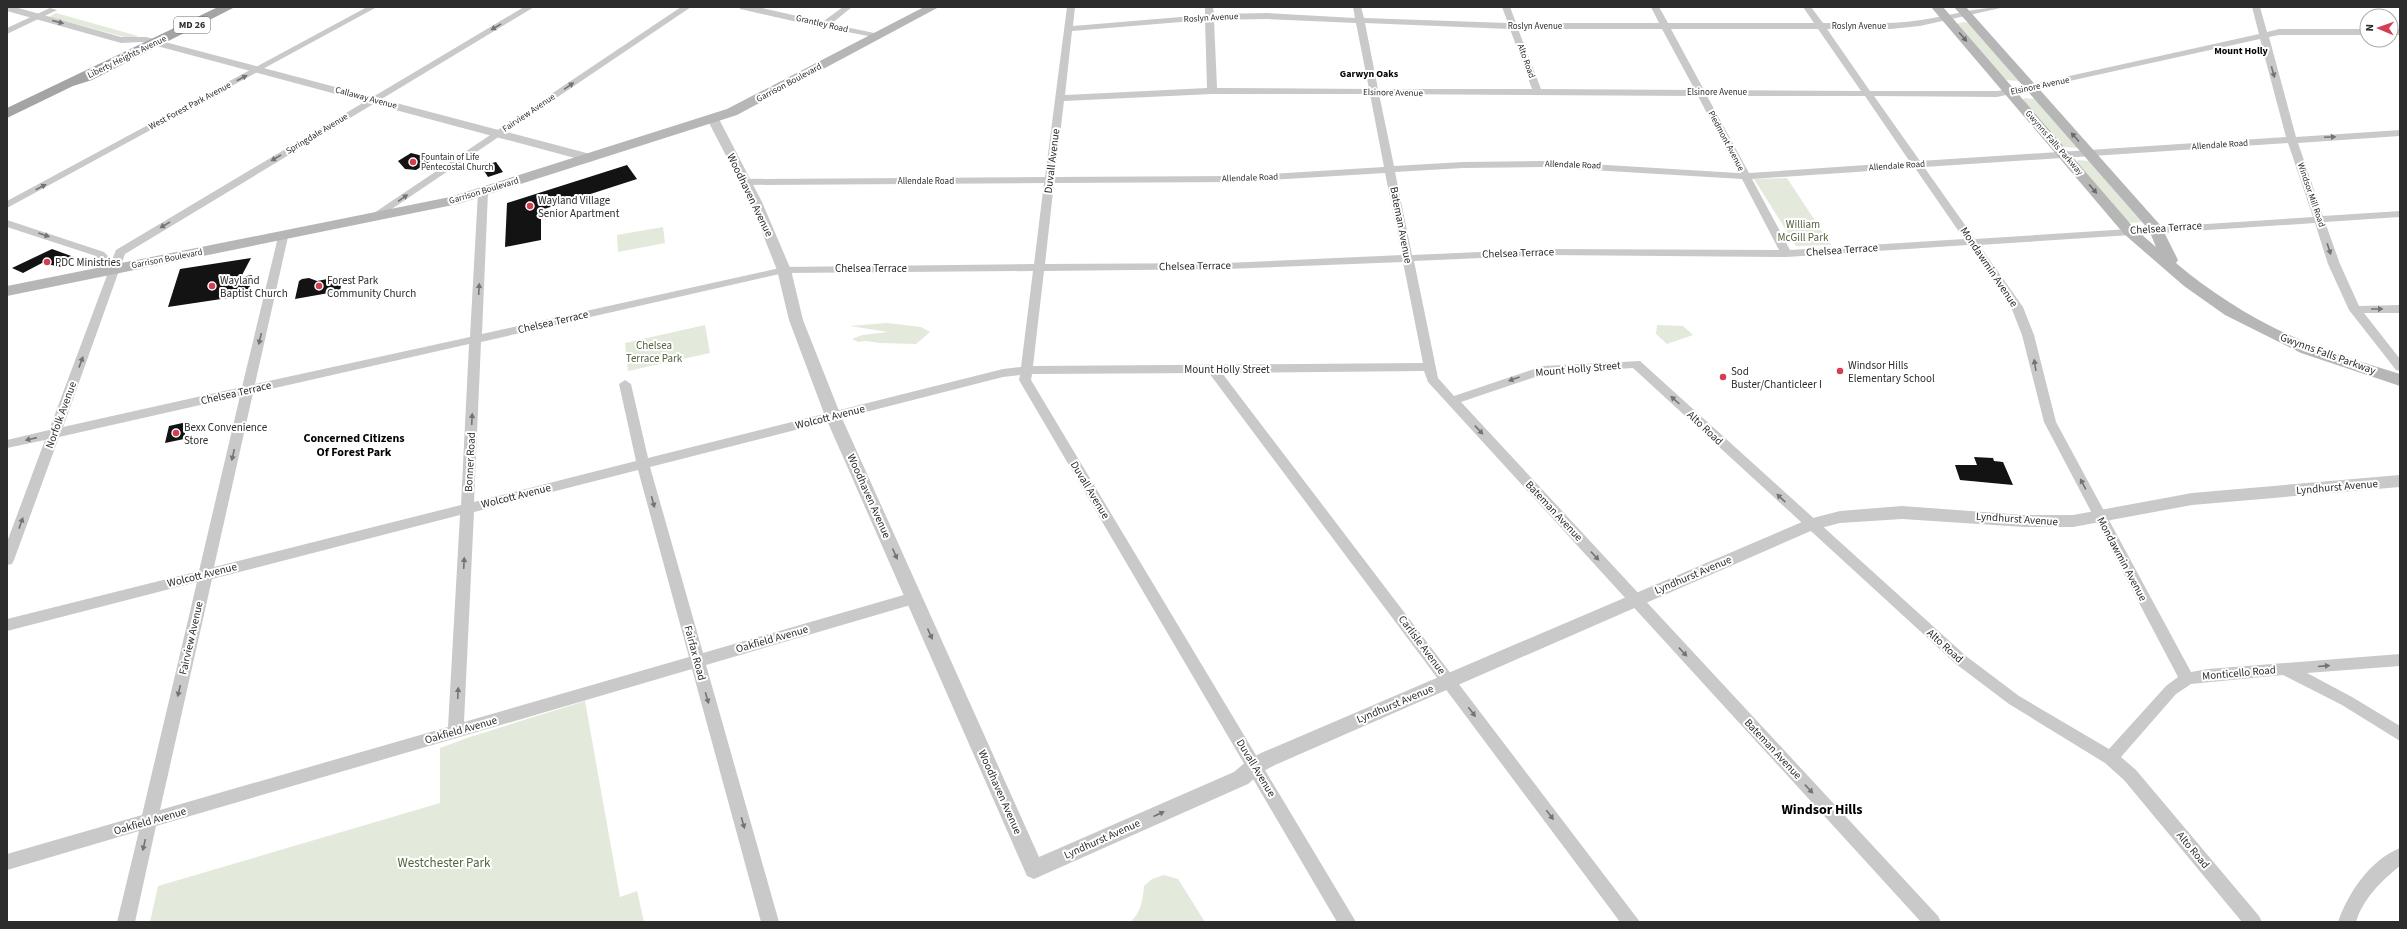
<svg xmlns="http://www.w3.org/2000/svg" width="2407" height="929" viewBox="0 0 2407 929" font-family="'Source Sans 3',sans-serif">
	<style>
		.green { fill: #e3e9db }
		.building { fill: #131313 }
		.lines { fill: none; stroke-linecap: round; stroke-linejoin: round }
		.minor { fill: #c9c9c9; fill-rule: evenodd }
		.tertiary { fill: #c9c9c9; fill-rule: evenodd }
		.secondary { fill: #b6b6b6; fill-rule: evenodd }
		.primary { fill: #a4a4a4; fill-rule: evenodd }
		.oneway { fill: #737373 }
		.oneway2 { fill: #6a6a6a }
		.poi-dot { fill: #d43e52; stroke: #fff; stroke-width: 1.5 }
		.labels { text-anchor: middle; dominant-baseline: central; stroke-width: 4; stroke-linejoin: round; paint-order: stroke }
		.far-street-label { font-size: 9px; fill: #2c2c2c; stroke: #fff }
		.far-poi-label { font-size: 9px; fill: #2c2c2c; stroke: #fff; text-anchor: start }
		.shield { fill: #fff; stroke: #6b6b6b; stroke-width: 1 }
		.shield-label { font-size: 10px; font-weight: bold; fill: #2c2c2c }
		.far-neighbourhood-label { font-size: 10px; font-weight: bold; fill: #000; stroke: #fff }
		.street-label { font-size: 11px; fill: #2c2c2c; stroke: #fff }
		.poi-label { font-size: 11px; fill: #2c2c2c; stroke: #fff; text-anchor: start }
		.park-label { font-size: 11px; fill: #52633e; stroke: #fff }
		.neighbourhood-label { font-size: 12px; font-weight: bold; fill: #000; stroke: #fff }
		.near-park-label { font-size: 13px; fill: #52633e; stroke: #fff }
		.near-neighbourhood-label { font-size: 14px; font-weight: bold; fill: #000; stroke: #fff }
	</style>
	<rect width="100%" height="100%" fill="#fff"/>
	<!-- green -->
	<path class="green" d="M56,13L138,36L132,39L49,17Z
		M1963,22L1969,23L2019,81L2005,80L1957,24Z
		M2025,98L2035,99L2078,148L2063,147L2023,100Z
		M2078,160L2089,161L2142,222L2132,223L2126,221L2076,162Z
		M1787,178L1831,245L1796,246L1754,179Z
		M663,227L665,243L618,252L617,235Z
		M887,323L921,327L930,332L916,344L880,343L865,341L858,342L852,339L862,335L888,332L850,326Z
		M705,325L710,353L628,371L625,343Z
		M1657,325L1683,326L1693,335L1667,344L1656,334Z
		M585,701L620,897L637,891L644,922H150L158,886L440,803V748L470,737Z
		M1164,875L1178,879L1205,922H1130C1141,913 1143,899 1144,886L1152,879Z"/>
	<!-- building -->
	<path class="building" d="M411,153L423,156L432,160L416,170L405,169L398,161Z
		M496,162L503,172L488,177L481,166Z
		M627,165L637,179L541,210V240L505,247L507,203Z
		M52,249L74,257L70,260H73L61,267L42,263L23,273L12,268Z
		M251,258L241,277L252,275L248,295L168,307L180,269Z
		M343,276L340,291L295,299L299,281L302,279L309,278L317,281Z
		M187,422L184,439L165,443L169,426Z
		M1974,457L1993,458L1994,461L2003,462L2013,485L1960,480L1955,465H1977Z"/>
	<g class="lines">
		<!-- minor -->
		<path class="minor" d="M367,7H377L7,208V201Z
			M524,7H534L125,254L63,427L242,387L278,237L283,234L288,237L255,384L470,337L478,192L483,189L488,192L482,334L784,267L1034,264L1044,183L745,185L740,182L745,179L1045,177L1067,7H1075L1073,26L1205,15V7H1213L1214,14L1267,13L1355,18L1353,7H1361L1364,18L1508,23L1502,7H1510L1516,23H1659L1651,7H1659L1668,23H1814L1803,7H1811L1823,23C1855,23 1889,25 1921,20C1949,16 1976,7 2005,7L1920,26L1891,29H1827L1870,91H1997L2010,89L2259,34L2252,7H2260L2267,32L2279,29H2367V35H2279L2269,37L2296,137L2400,130V136L2298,143L2323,216L2400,211V217L2325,222L2340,264L2359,306L2400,305V313H2364L2400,359V371L2396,370L2349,310L2328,264L2315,223L1979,245L2023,307L2034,335L2056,422L2191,672L2208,669L2400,654V666L2307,673L2352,697L2400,726V741L2342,705L2283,675L2191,684L2176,694L2121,757L2136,770L2259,916L2262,922H2242L2124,780L2105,763L2009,704L1956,664L1633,368L1544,374L1461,402L1938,916L1941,922H1921L1428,382L1424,371L1222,373L1640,922H1620L1209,373L1032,374L1031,380L1356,922H1337L1019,380L1020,375L1003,377L650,467L703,653L914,592L919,594L921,598L919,602L914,604L706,665L779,922H761L692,669L156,826L135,922H117L139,831L7,870V854L142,815L197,582L7,631V619L199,571L240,396L59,437L14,560L12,564L7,565V542L45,440L7,448V440L49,430L109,270L96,256L7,227V220L104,252L112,260L116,250ZM1267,19L1356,23L1369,89L1217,88L1214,20ZM1205,20L1207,88L1065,95L1072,31ZM1365,23L1510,29L1532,89H1378ZM1518,29H1662L1695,90L1541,89ZM1671,29H1818L1861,91L1704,90ZM2260,39L2286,137L1920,161L1874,96L1997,97ZM1212,94H1370L1384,167L1235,176L1055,177L1064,101ZM1379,94L1698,96L1738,173L1541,161L1463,162L1394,166ZM1707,96H1865L1910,162L1749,173ZM2288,143L2313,217L1975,239L1924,167ZM1541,167L1742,179L1779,250L1547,249L1412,255L1395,172L1463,168ZM1915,168L1964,239L1790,250L1752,179ZM1385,173L1402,255L1225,263L1045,264L1054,183L1235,182ZM1968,245L2011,307L2022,335L2044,422L2178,677L2166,686L2109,749L2019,696L1966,656L1640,361L1543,366L1454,396L1438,378L1414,261L1547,255L1787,257ZM1403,262L1423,363L1033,366L1044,271L1225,269ZM1033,271L1021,367L1003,369L648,458L631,384L625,380L619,384L636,461L474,502L481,342L784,273ZM469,344L461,505L214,567L253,393ZM638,470L689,657L464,722L474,512ZM460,515L448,727L160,810L212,579Z
			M681,7H691L374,221H366L365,219Z
			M843,7H852L831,24L879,34V38L821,27V23Z
			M50,8L57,10L7,34V28Z
			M2391,29H2400V35H2391Z
			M2400,848V866C2381,881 2363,899 2356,922H2338C2348,893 2370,860 2400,848Z"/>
		<!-- tertiary -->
		<path class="tertiary" d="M7,7H15L121,37H146L594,155L596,158L590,162L586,161L142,42L121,43L7,11Z
			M739,7H758L828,23L829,25L824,28L740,9Z
			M713,115L719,119L762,202L791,270L803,320L841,416L1039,857L1234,772L1248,760L1261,753L1809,519L1840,511L1902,506L2024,515H2073L2192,493L2400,475V487L2192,505L2073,527H2024L1902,519L1840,523L1813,530L1275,765L1262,772L1248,784L1034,879L1027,876L825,416L789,320L777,270L750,202L707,119Z"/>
		<!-- secondary -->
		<path class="secondary" d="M924,7H939L737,115L458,204L7,296V286L450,197L727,109Z
			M1931,7H1943L2134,228L2156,247L2149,230L1954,7H1966L2161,226L2178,260L2176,263C2216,297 2264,326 2313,345C2342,356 2371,365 2400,374V386L2301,353L2225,315L2184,286L2124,234Z"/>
		<!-- primary -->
		<path class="primary" d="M218,7H235L92,80L73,86L7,118V108Z"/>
	</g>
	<!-- one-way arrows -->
	<defs><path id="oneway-solid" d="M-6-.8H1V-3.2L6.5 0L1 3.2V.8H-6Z"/></defs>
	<g class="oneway">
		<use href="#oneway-solid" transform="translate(58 22) rotate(15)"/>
		<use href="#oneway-solid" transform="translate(496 27) rotate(149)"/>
		<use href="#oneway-solid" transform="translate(2273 72) rotate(74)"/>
		<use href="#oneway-solid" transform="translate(242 78) rotate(-28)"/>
		<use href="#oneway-solid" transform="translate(569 86) rotate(-34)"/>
		<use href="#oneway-solid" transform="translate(2330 137) rotate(-3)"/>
		<use href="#oneway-solid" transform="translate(276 158) rotate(149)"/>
		<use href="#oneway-solid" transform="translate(41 187) rotate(-28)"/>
		<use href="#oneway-solid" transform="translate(403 198) rotate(-34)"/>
		<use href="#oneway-solid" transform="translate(165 225) rotate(149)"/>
		<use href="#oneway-solid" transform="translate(44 235) rotate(19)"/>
		<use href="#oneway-solid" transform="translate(2329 249) rotate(72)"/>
		<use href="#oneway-solid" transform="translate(479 289) rotate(-87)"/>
		<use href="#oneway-solid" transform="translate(2377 309)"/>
		<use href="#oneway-solid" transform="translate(260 339) rotate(103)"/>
		<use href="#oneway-solid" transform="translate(81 362) rotate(-70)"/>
		<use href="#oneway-solid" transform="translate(2035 365) rotate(-99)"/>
		<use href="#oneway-solid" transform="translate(1514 379) rotate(160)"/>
		<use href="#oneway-solid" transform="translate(1675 400) rotate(-138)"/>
		<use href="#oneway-solid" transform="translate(472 419) rotate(-87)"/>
		<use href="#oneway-solid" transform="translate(1479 430) rotate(47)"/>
		<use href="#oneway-solid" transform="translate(31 439) rotate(167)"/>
		<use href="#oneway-solid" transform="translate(233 455) rotate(103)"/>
		<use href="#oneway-solid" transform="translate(2083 484) rotate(-118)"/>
		<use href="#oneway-solid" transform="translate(1781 498) rotate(-137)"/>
		<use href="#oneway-solid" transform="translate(653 502) rotate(75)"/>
		<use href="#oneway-solid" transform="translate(21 523) rotate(-70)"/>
		<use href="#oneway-solid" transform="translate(895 554) rotate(66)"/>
		<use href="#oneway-solid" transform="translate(1595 556) rotate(47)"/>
		<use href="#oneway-solid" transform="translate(464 563) rotate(-87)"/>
		<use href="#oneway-solid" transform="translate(930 634) rotate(66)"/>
		<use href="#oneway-solid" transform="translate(1683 652) rotate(47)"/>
		<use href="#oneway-solid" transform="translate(2324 666) rotate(-5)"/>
		<use href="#oneway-solid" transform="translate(179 691) rotate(103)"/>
		<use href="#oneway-solid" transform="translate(458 693) rotate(-87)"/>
		<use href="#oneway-solid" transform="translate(707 698) rotate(74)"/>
		<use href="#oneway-solid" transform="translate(1472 712) rotate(53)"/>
		<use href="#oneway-solid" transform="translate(1809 789) rotate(47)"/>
		<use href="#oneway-solid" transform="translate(1159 814) rotate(-24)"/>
		<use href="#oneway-solid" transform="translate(1550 815) rotate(53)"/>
		<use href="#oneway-solid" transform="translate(743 823) rotate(74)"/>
		<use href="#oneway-solid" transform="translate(144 845) rotate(103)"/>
	</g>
	<g class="oneway2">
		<use href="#oneway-solid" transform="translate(1963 37) rotate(49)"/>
		<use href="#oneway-solid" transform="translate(2075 137) rotate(-132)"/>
		<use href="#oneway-solid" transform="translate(2093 189) rotate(49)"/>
	</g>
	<!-- markers -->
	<g class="poi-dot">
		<circle cx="413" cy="162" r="4"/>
		<circle cx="530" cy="206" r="4"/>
		<circle cx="47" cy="262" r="4"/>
		<circle cx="212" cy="286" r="4"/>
		<circle cx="319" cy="286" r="4"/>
		<circle cx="1840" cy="371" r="4"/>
		<circle cx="1723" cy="377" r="4"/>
		<circle cx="176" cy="433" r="4"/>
	</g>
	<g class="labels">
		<!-- far-street labels -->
		<g class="far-street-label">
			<text transform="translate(1211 18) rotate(-3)">Roslyn Avenue</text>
			<text transform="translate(822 24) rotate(13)">Grantley Road</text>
			<text x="1535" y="26">Roslyn Avenue</text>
			<text x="1859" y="26">Roslyn Avenue</text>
			<text transform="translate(127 57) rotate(-26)">Liberty Heights Avenue</text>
			<text transform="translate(1526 61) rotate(70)">Alto Road</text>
			<text transform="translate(789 83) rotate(-28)">Garrison Boulevard</text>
			<text transform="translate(2040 86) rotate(-12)">Elsinore Avenue</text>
			<text x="1717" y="92">Elsinore Avenue</text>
			<text transform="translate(1393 93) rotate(1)">Elsinore Avenue</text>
			<text transform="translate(366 98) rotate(15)">Callaway Avenue</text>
			<text transform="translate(190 106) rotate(-28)">West Forest Park Avenue</text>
			<text transform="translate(529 113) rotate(-34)">Fairview Avenue</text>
			<text transform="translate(317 134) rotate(-31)">Springdale Avenue</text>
			<text transform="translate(1726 141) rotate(62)">Piedmont Avenue</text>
			<text transform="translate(2054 143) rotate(49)">Gwynns Falls Parkway</text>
			<text transform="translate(2220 145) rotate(-4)">Allendale Road</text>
			<text transform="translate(1573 165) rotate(2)">Allendale Road</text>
			<text transform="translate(1897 166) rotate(-4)">Allendale Road</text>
			<text transform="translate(1250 178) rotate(-2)">Allendale Road</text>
			<text x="926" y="181">Allendale Road</text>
			<text transform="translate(484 191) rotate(-17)">Garrison Boulevard</text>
			<text transform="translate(2311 195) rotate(71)">Windsor Mill Road</text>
			<text transform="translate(167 259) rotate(-11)">Garrison Boulevard</text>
		</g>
		<!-- far-poi labels -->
		<g class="far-poi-label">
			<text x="421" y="157">Fountain of Life<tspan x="421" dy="10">Pentecostal Church</tspan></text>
		</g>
		<!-- shield labels -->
		<rect class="shield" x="174" y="17" width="36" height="16" rx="3"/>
		<g class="shield-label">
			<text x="192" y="25">MD 26</text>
		</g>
		<!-- far-neighbourhood labels -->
		<g class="far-neighbourhood-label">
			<text x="2241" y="51">Mount Holly</text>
			<text x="1369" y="74">Garwyn Oaks</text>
		</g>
		<!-- street labels -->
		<g class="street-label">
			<text transform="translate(1052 161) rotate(-83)">Duvall Avenue</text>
			<text transform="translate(750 195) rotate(64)">Woodhaven Avenue</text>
			<text transform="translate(1401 225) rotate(79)">Bateman Avenue</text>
			<text transform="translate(2166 228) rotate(-4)">Chelsea Terrace</text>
			<text transform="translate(1842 250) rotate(-4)">Chelsea Terrace</text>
			<text transform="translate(1518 253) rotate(-2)">Chelsea Terrace</text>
			<text transform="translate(1195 266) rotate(-1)">Chelsea Terrace</text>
			<text transform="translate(1989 267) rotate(56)">Mondawmin Avenue</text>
			<text x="871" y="268">Chelsea Terrace</text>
			<text transform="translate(553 322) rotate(-13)">Chelsea Terrace</text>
			<text transform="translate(2328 354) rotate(20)">Gwynns Falls Parkway</text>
			<text x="1227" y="369">Mount Holly Street</text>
			<text transform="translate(1578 369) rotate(-5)">Mount Holly Street</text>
			<text transform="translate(236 393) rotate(-13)">Chelsea Terrace</text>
			<text transform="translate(61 415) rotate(-70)">Norfolk Avenue</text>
			<text transform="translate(830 417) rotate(-14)">Wolcott Avenue</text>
			<text transform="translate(1705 428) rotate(43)">Alto Road</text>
			<text transform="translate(470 462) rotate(-87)">Bonner Road</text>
			<text transform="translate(2337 487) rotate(-5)">Lyndhurst Avenue</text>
			<text transform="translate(1090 490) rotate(59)">Duvall Avenue</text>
			<text transform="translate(516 496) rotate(-14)">Wolcott Avenue</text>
			<text transform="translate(869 496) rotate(66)">Woodhaven Avenue</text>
			<text transform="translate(1554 511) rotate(47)">Bateman Avenue</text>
			<text transform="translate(2017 519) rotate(4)">Lyndhurst Avenue</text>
			<text transform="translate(2122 559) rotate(62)">Mondawmin Avenue</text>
			<text transform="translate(202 575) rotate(-14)">Wolcott Avenue</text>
			<text transform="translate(1693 575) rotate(-23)">Lyndhurst Avenue</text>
			<text transform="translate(191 638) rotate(-77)">Fairview Avenue</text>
			<text transform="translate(772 639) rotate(-16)">Oakfield Avenue</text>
			<text transform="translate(1422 645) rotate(53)">Carlisle Avenue</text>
			<text transform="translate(1945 646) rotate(42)">Alto Road</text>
			<text transform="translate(695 653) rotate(75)">Fairfax Road</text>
			<text transform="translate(2239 673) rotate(-5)">Monticello Road</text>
			<text transform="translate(1395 704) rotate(-23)">Lyndhurst Avenue</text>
			<text transform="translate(461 730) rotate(-16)">Oakfield Avenue</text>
			<text transform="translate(1773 749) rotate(47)">Bateman Avenue</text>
			<text transform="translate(1256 768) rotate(59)">Duvall Avenue</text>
			<text transform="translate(1000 792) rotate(66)">Woodhaven Avenue</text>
			<text transform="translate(150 821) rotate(-16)">Oakfield Avenue</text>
			<text transform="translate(1102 839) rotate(-24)">Lyndhurst Avenue</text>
			<text transform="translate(2193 850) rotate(50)">Alto Road</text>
		</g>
		<!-- poi labels -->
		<g class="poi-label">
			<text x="538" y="200">Wayland Village<tspan x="538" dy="13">Senior Apartment</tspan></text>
			<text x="55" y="262">PDC Ministries</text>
			<text x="220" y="280">Wayland<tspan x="220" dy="13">Baptist Church</tspan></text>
			<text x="327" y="280">Forest Park<tspan x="327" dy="13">Community Church</tspan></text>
			<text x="1848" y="365">Windsor Hills<tspan x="1848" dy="13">Elementary School</tspan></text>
			<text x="1731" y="371">Sod<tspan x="1731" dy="13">Buster/Chanticleer I</tspan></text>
			<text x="184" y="427">Bexx Convenience<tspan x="184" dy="13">Store</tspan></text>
		</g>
		<!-- park labels -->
		<g class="park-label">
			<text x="1803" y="224">William<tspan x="1803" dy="13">McGill Park</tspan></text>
			<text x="654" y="345">Chelsea<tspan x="654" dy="13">Terrace Park</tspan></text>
		</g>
		<!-- neighbourhood labels -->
		<g class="neighbourhood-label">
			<text x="354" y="438">Concerned Citizens<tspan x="354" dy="14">Of Forest Park</tspan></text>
		</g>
		<!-- near-park labels -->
		<g class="near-park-label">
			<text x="444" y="863">Westchester Park</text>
		</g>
		<!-- near-neighbourhood labels -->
		<g class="near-neighbourhood-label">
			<text x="1822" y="810">Windsor Hills</text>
		</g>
	</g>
	<!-- border -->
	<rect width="2407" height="929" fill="none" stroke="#2c2c2c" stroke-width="16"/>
	<!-- north arrow -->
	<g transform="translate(2379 28) rotate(272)"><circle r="19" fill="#ffffff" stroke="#ababab"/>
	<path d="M0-3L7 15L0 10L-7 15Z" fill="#d43e52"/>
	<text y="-6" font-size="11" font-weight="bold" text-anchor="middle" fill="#2c2c2c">N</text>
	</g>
</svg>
